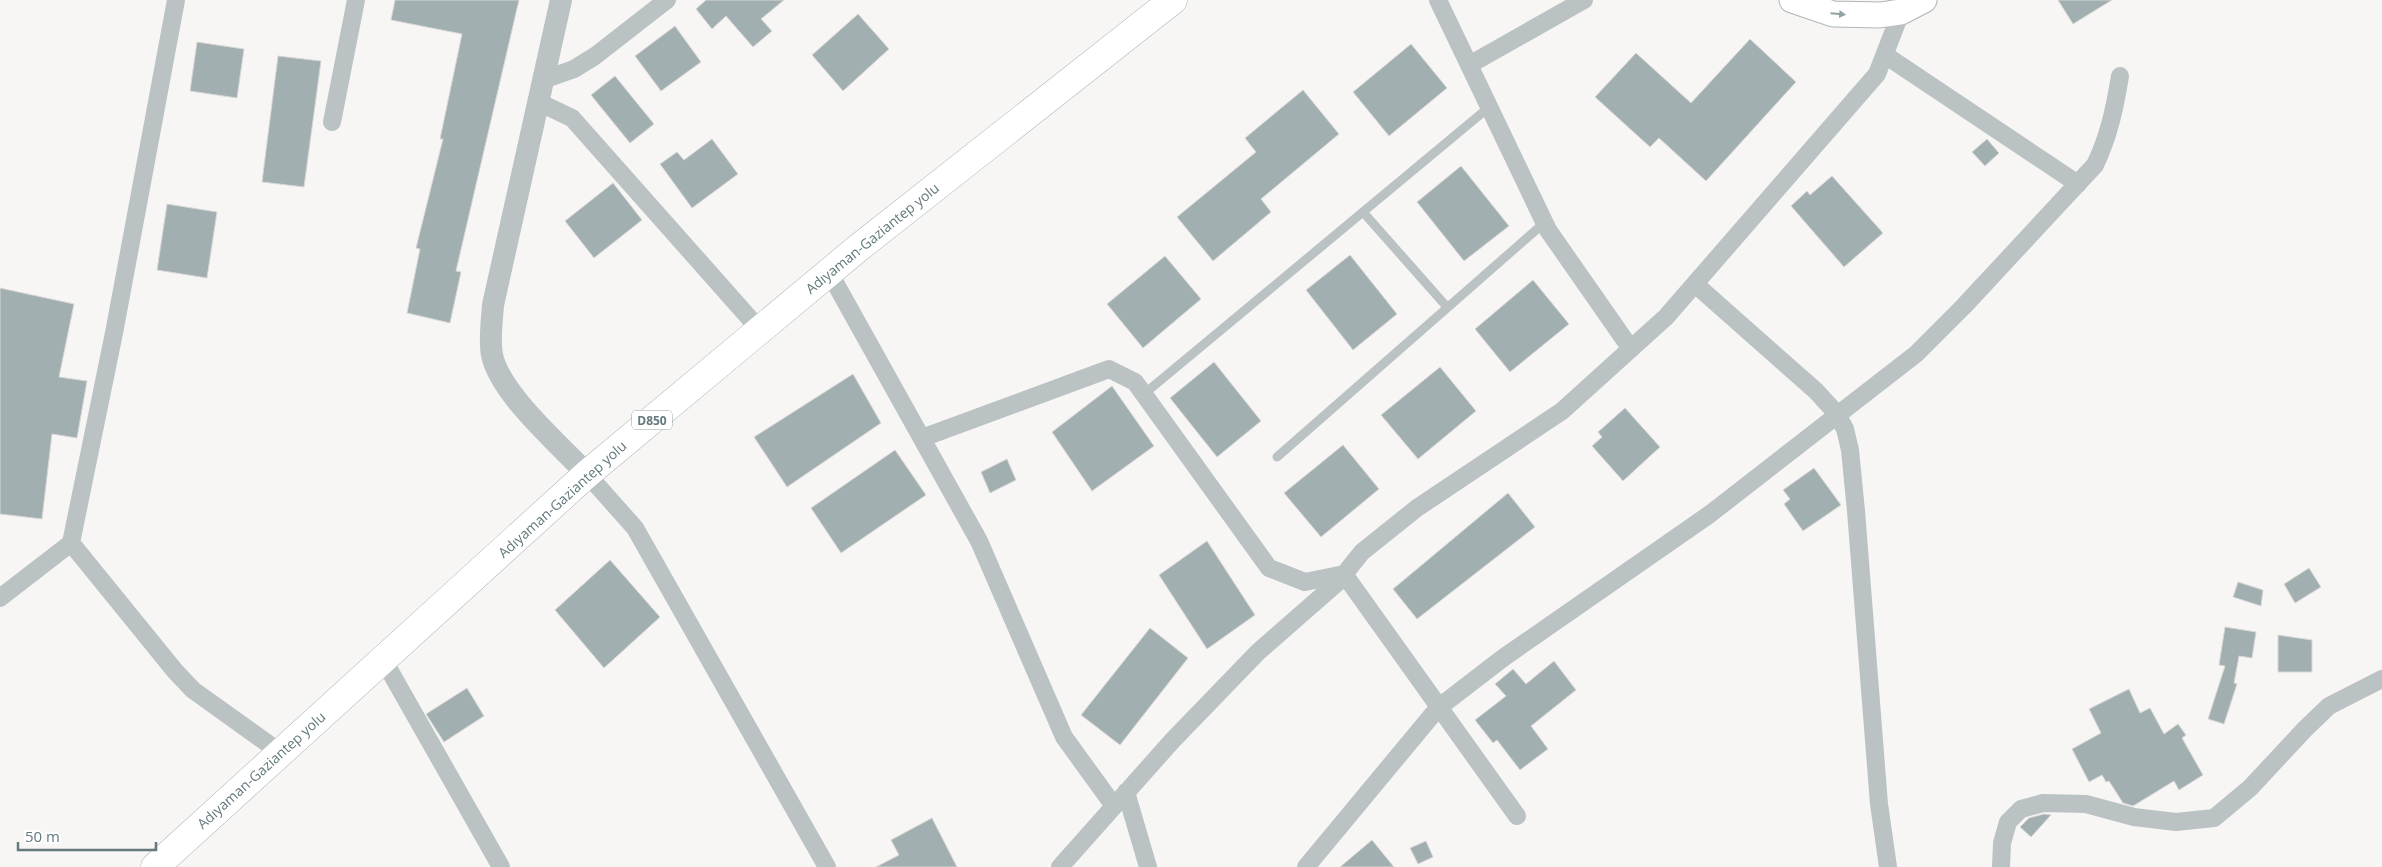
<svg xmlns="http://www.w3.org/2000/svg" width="2382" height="867" viewBox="0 0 2382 867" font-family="'Open Sans',sans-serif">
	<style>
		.building { fill: #a2afb1; stroke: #d8d8d6 }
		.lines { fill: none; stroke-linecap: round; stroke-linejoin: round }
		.secondary-casing { stroke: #aeb6b8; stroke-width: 27 }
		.primary-casing { stroke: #afb6b8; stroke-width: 29 }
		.service { stroke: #bbc2c3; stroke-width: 9 }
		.minor { stroke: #bbc2c3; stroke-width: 18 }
		.tertiary { stroke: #bbc2c3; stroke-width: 22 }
		.secondary { stroke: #fff; stroke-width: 25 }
		.primary { stroke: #fff; stroke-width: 28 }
		.oneway { fill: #92a1a4 }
		.labels { text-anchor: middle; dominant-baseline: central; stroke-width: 5; stroke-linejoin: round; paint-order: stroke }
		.shield { fill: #fff; stroke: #92a1a4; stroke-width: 1 }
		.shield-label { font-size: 12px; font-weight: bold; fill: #63797d }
		.street-label { font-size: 14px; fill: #63797d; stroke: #fff }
	</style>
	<rect width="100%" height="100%" fill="#f7f6f4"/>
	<!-- building -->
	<path class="building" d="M395,0H519L456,271L461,272L450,323L407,313L420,249L416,248L443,139H440L462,34L391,20Z
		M706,0H784L761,19L772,31L753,47L726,16L712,29L696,9Z
		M2058,0H2112L2073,24Z
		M858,14L889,49L843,91L812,55Z
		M675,26L701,62L661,91L635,56Z
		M1750,39L1796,82L1706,181L1659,138L1650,147L1595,97L1636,53L1691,103Z
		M197,42L244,49L237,98L190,91Z
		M1411,44L1447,88L1389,136L1353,92Z
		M278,56L321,61L304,187L262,182Z
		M615,76L654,124L630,143L591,95Z
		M1303,90L1339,134L1261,199L1271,212L1213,261L1177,217L1256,152L1245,138Z
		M712,139L738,174L692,208L660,164L677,152L684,160Z
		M1987,139L1999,153L1985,166L1972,152Z
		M1461,166L1509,226L1464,261L1417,202Z
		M1832,176L1883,233L1844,267L1791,206L1807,191L1810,195Z
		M613,183L642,220L594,258L565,221Z
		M167,204L217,212L207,278L157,270Z
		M1350,255L1397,314L1353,350L1306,290Z
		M1165,256L1201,299L1143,348L1107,304Z
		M1533,280L1569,324L1510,372L1475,329Z
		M0,288L74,304L59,377L87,381L77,438L52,434L42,519L0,514Z
		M1214,362L1261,421L1217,457L1170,398Z
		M1440,367L1476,411L1418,459L1381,415Z
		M853,374L881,423L787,487L754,437Z
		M1112,386L1154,446L1092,491L1052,432Z
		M1625,408L1660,447L1623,481L1592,446L1602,437L1598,432Z
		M1343,445L1379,489L1321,537L1284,493Z
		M895,450L926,495L841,553L811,508Z
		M1007,459L1016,480L990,493L981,472Z
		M1814,468L1841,505L1803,531L1784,504L1790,499L1783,490Z
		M1508,493L1535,527L1417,619L1393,589Z
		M1207,541L1255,615L1207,649L1159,575Z
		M610,560L660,617L604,668L555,610Z
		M2309,568L2321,587L2295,603L2284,584Z
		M2238,582L2263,590L2261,606L2233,597Z
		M2225,627L2256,632L2252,658L2239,656L2234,683L2237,684L2224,724L2208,719L2225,666L2219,665Z
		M1150,628L1188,658L1120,745L1081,715Z
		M2278,635L2312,640V672H2278Z
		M1554,661L1576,690L1531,726L1548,749L1520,770L1497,740L1493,743L1475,720L1506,696L1495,684L1513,669L1526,684Z
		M467,688L484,716L444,742L426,714Z
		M2129,689L2140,713L2150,708L2164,734L2178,724L2186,735L2182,738L2203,775L2179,790L2174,781L2133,806L2123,803L2109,781L2106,782L2102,775L2089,782L2072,749L2101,733L2089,709Z
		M2044,814L2051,815L2031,837L2020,827L2029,818Z
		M932,818L957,867H876L899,855L891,840Z
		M1372,840L1394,867H1340Z
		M1426,841L1433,857L1418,864L1410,848Z"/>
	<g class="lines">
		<defs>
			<path id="secondary" d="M1792,0L1833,14L1880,15L1901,12L1924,0"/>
			<path id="primary" d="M155,867L587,474L857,249L1173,0"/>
		</defs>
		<!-- secondary casing -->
		<use href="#secondary" class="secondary-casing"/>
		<!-- primary casing -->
		<use href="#primary" class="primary-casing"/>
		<!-- service -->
		<path class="service" d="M1363,212L1447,307
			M1144,394L1488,108
			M1277,457L1544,223"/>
		<!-- minor -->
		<path class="minor" d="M176,0L114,333L71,543L175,671L193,690L281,753
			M1438,0L1548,230L1631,349
			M1885,55L2078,184
			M1469,65L1584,0
			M543,80L574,69L595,56L667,0
			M538,102L572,118L760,330
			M332,122L356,0
			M829,272L979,541L1064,737L1114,806
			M1695,284L1816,391L1837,414L1845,429L1850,450L1856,511L1879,804L1888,867
			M922,438L1109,369L1135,382L1269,568L1305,582L1344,574L1517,816
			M587,474L635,528L827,867
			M0,598L71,543
			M383,659L501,867
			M1126,792L1148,867
			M1060,867L1172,741L1258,652L1338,582L1362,552L1417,508L1562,411L1666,317L1877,74L1901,12V3
			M1306,867L1438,708L1503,658L1710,514L1916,354L1964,306L2095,165C2109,136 2115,107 2120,76
			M2001,867L2002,843L2008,822L2021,809L2043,803L2086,804L2134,817L2176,822L2214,818L2250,788L2305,729L2329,706L2382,679"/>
		<!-- tertiary -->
		<path class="tertiary" d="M561,0L493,305C492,321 489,339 492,355C500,394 560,445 587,474"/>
		<!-- secondary -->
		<use href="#secondary" class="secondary"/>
		<!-- primary -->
		<use href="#primary" class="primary"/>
	</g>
	<!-- one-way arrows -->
	<defs><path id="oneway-solid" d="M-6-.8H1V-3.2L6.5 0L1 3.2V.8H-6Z" transform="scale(1.25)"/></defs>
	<use class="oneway" href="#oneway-solid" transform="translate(1838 14) rotate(5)"/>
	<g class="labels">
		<!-- shield labels -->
		<rect class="shield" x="632" y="410.5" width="40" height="19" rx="4"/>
		<g class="shield-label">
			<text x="652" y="420">D850</text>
		</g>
		<!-- street labels -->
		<g class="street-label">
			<text transform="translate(872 238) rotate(-39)">Adıyaman-Gaziantep yolu</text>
			<text transform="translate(562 499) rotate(-42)">Adıyaman-Gaziantep yolu</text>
			<text transform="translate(261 770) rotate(-42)">Adıyaman-Gaziantep yolu</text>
		</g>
	</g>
	<!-- scale -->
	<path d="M18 842v8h138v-8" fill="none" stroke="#63797d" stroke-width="2.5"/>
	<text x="25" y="842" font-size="15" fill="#63797d" stroke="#ffffff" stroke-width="4" paint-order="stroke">50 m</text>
</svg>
